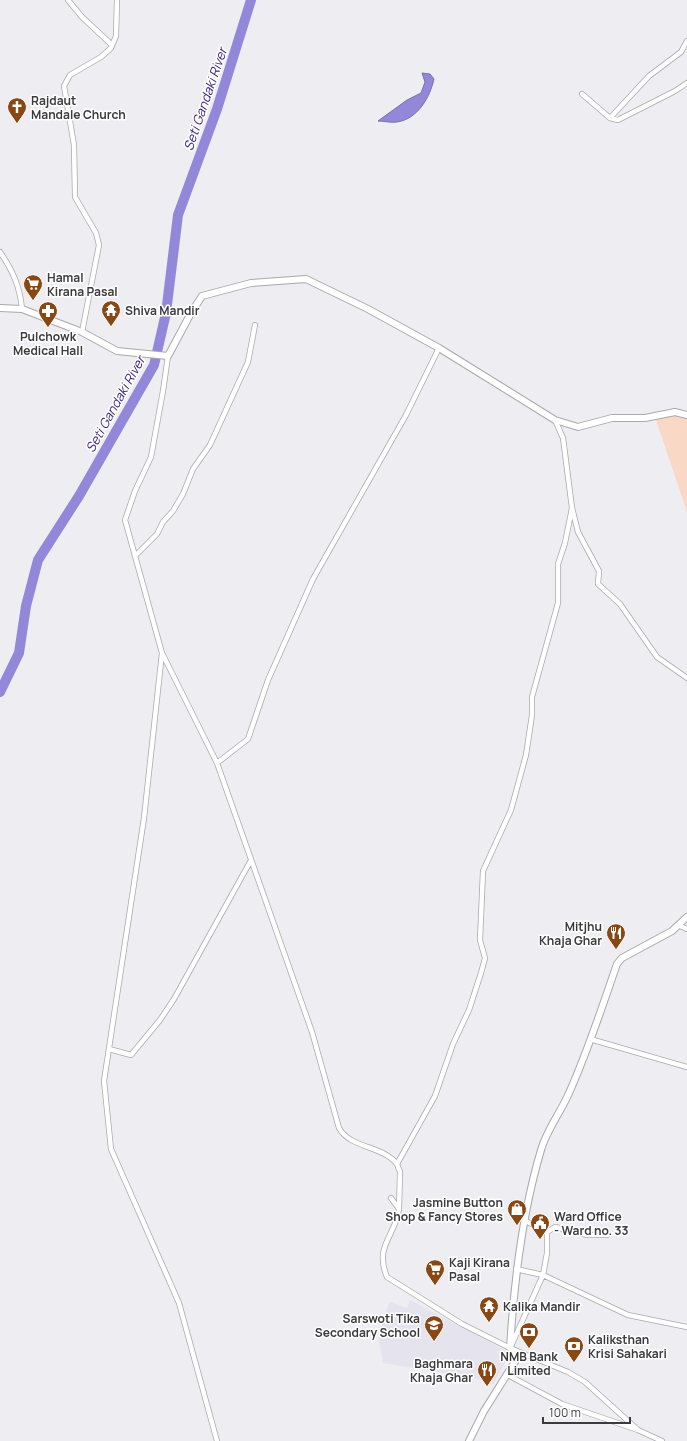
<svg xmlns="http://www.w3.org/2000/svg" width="687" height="1441" viewBox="0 0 687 1441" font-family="Manrope,sans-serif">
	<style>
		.built { fill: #e4e3ee }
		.green { fill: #f9d9c5 }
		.water { fill: #9287d9; stroke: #7870aa }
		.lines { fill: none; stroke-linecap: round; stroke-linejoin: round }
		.river { stroke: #9287d9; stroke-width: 10 }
		.minor-casing { stroke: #a9a9ac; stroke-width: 6 }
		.secondary-casing { stroke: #a9a9ac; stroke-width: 8 }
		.minor { stroke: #fff; stroke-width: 4.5 }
		.secondary { stroke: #fff; stroke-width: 6 }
		.labels { text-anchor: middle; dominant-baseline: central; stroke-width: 3; stroke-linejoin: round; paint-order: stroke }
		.poi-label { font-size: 12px; font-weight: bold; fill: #3b3b3d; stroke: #fff; text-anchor: start }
		.water-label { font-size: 13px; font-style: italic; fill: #3c2181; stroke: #fff }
	</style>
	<rect width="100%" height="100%" fill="#eeeef2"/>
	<!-- built -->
	<path class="built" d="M410,1300L510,1353L493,1385L479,1379L383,1363L379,1340L384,1316L390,1302L407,1308Z"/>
	<!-- green -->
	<path class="green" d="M668,413L687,415V512L655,417Z"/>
	<!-- water -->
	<path class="water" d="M422,73L430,74L434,79C430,97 418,119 397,122C391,123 384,121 378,121L407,100L421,93L425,82Z"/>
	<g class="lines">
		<!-- river -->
		<path class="river" d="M0,692L19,653L26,606L38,560L79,496L154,365L166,313L178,215L217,109L251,0"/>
		<defs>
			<path id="minor" d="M68,0L82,17L112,45
				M582,94L610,118L618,120L675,91L687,83
				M610,118L649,76L681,52L687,41
				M0,252C13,271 20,287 22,309
				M82,332L99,245L96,233L75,197L74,145L64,86L70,75L101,57L111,48L116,36L117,0
				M168,356L163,391L151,457L135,491L125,520L162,653L217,763L312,1032L339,1128C351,1149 382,1145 397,1164
				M555,420L563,438L572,508L578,532L599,571L598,584L620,604L657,657L687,678
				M135,556L157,534L163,522L173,511L183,494L193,469L210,445L248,362L255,325
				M162,653L144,818L104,1081L111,1149L179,1303L217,1441
				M217,763L248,739L268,680L313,579L406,415L439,348
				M680,926L687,929
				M590,1039L687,1067
				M109,1049L131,1055L160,1020L174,999L250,862
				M391,1198L399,1209C395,1237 374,1246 387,1277L462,1324L510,1348L568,1372L585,1382L638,1430
				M399,1209L400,1172L397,1164L435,1096L453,1044L469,1010L481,973L485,958L480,940L483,871L511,810L526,755L532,715V697L558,603V564L565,543L572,508
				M547,1232L555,1227L587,1235H607
				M516,1269L543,1275L628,1315L687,1327
				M511,1346L543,1275L547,1253V1232L524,1220
				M506,1374L562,1404L638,1430L662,1441"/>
			<path id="secondary" d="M0,308L22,309L82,332L117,351L168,356L191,313L202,296L251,283L306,279L368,309L439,348L555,420L578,427L612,418H645L675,412L687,415
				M469,1441L484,1411L516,1360V1353L510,1348C514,1281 522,1214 541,1150C547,1129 561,1112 569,1093C588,1051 602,1007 617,964L622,958L672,931L687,917"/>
		</defs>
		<!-- minor casing -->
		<use href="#minor" class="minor-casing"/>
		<!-- secondary casing -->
		<use href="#secondary" class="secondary-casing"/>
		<!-- minor -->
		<use href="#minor" class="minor"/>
		<!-- secondary -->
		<use href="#secondary" class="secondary"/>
	</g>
	<!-- icons -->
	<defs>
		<symbol id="church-pin" viewBox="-11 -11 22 30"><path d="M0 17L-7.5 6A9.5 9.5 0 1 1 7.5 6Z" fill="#884713" stroke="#fff"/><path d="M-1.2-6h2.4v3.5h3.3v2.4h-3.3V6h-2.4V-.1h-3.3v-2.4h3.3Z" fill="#fff"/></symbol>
		<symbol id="supermarket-pin" viewBox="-11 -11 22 30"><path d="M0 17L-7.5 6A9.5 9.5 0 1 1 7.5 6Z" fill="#884713" stroke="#fff"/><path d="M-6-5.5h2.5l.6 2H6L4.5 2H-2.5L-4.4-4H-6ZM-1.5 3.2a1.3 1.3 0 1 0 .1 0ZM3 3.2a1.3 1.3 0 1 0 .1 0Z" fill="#fff"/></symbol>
		<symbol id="temple-pin" viewBox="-11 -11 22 30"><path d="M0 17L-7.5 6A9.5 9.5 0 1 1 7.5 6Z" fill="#884713" stroke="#fff"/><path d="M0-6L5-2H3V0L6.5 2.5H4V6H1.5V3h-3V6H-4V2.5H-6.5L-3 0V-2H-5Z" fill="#fff"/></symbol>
		<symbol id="pharmacy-pin" viewBox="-11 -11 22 30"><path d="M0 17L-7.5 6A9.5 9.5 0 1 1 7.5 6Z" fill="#884713" stroke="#fff"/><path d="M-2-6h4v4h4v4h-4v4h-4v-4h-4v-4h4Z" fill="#fff"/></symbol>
		<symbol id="restaurant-pin" viewBox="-11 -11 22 30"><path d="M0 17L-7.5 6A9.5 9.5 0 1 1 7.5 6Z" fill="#884713" stroke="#fff"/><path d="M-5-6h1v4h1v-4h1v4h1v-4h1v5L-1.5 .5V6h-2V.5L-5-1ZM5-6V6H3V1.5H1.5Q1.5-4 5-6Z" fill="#fff"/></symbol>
		<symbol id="shop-pin" viewBox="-11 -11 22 30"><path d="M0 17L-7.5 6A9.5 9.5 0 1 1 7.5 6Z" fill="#884713" stroke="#fff"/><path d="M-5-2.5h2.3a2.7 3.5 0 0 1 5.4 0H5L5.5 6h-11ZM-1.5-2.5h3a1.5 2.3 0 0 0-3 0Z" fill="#fff"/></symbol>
		<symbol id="civic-pin" viewBox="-11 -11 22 30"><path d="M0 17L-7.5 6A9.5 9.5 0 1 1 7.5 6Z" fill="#884713" stroke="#fff"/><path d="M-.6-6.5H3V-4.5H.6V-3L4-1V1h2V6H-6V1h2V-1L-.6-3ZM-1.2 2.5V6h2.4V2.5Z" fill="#fff"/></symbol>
		<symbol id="school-pin" viewBox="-11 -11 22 30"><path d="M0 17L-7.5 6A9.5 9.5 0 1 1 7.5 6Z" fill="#884713" stroke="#fff"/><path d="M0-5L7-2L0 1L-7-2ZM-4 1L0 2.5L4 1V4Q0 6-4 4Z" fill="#fff"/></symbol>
		<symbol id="bank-pin" viewBox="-11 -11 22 30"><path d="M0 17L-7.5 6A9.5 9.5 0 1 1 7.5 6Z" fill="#884713" stroke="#fff"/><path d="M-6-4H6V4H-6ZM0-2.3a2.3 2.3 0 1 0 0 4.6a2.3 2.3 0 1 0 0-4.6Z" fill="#fff"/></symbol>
	</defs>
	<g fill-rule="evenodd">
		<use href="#church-pin" x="6" y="96" width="22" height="30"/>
		<use href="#supermarket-pin" x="22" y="273" width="22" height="30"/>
		<use href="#temple-pin" x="100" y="299" width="22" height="30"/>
		<use href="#pharmacy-pin" x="37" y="300" width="22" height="30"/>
		<use href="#restaurant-pin" x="605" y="922" width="22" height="30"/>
		<use href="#shop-pin" x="506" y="1198" width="22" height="30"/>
		<use href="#civic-pin" x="529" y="1212" width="22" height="30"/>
		<use href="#supermarket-pin" x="424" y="1258" width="22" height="30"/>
		<use href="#temple-pin" x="478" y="1295" width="22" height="30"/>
		<use href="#school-pin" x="423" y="1314" width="22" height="30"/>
		<use href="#bank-pin" x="518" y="1321" width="22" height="30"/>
		<use href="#bank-pin" x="563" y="1335" width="22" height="30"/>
		<use href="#restaurant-pin" x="476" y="1359" width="22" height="30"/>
	</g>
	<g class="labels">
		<!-- poi labels -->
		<g class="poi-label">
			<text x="31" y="100">Rajdaut<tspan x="31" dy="14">Mandale Church</tspan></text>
			<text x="47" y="277">Hamal<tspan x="47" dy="14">Kirana Pasal</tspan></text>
			<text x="125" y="310">Shiva Mandir</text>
			<text x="48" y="336" text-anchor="middle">Pulchowk<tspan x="48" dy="14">Medical Hall</tspan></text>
			<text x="602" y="926" text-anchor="end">Mitjhu<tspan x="602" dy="14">Khaja Ghar</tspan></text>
			<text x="503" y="1202" text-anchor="end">Jasmine Button<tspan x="503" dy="14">Shop &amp; Fancy Stores</tspan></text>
			<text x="554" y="1216">Ward Office<tspan x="554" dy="14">- Ward no. 33</tspan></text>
			<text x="449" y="1262">Kaji Kirana<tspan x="449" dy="14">Pasal</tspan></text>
			<text x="503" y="1306">Kalika Mandir</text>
			<text x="420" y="1318" text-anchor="end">Sarswoti Tika<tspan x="420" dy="14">Secondary School</tspan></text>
			<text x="588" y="1339">Kaliksthan<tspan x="588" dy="14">Krisi Sahakari</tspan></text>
			<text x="529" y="1356" text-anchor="middle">NMB Bank<tspan x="529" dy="14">Limited</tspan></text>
			<text x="473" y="1363" text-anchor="end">Baghmara<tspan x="473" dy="14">Khaja Ghar</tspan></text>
		</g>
		<!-- water labels -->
		<g class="water-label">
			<text transform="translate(205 99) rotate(-71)">Seti Gandaki River</text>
			<text transform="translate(115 404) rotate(-61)">Seti Gandaki River</text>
		</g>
	</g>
	<!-- scale -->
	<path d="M543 1417v6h87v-6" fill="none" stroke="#3b3b3d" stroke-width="2"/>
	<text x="549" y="1417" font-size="12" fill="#3b3b3d" stroke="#ffffff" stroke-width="3" paint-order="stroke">100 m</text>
</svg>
